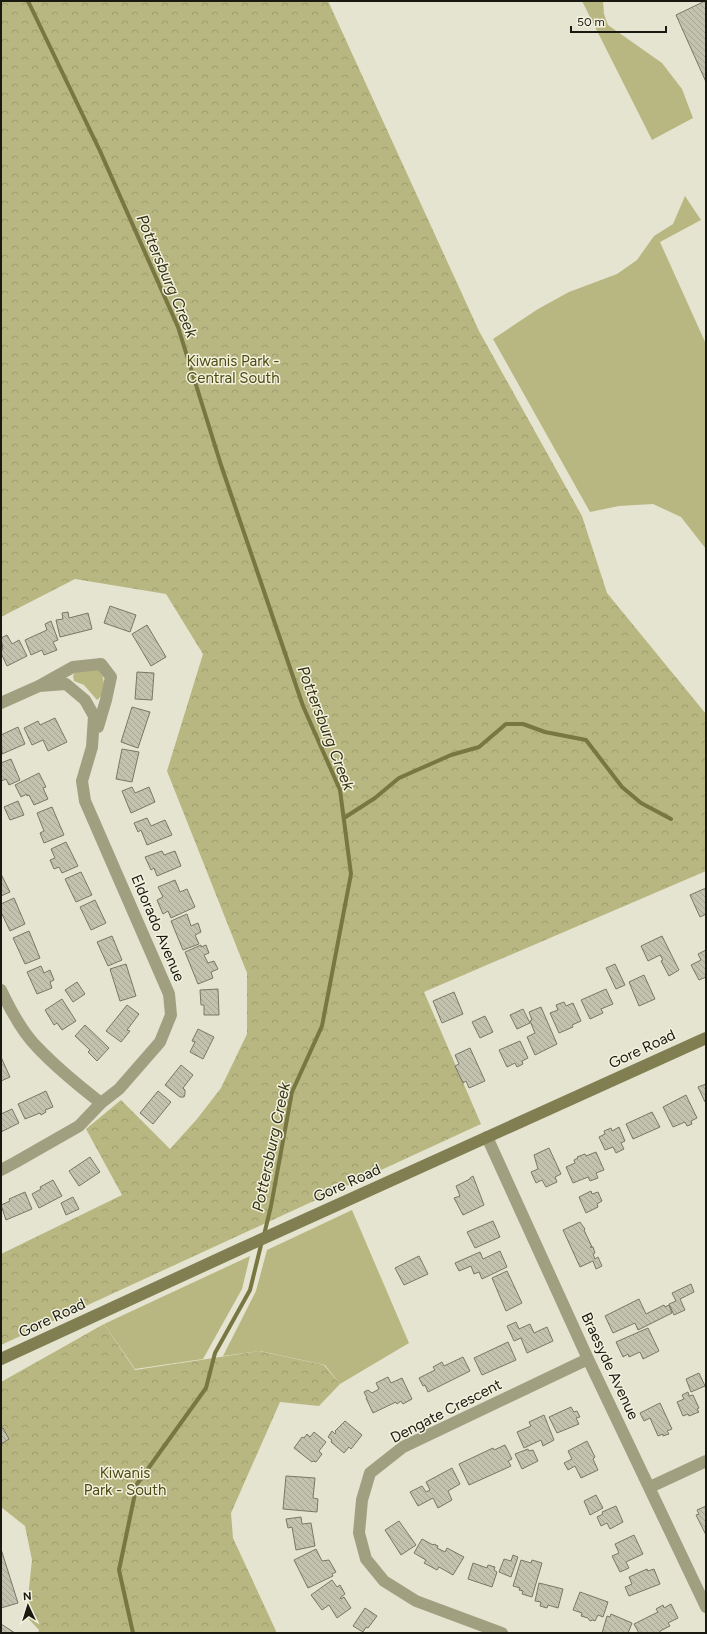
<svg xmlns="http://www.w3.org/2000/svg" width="707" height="1634" viewBox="0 0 707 1634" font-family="Figtree,sans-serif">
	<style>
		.grass { fill: #b9b781 }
		.forest { fill: url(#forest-crowns) }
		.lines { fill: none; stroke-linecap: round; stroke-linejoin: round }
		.stream { stroke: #787641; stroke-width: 4 }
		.building { fill: url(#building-back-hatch); stroke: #787866 }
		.minor { stroke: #a0a081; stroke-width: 12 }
		.secondary { stroke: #817f51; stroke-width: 12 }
		.labels { text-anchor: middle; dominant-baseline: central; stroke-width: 3; stroke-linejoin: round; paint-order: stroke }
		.park-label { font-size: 15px; fill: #4d4b12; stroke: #f2f1de }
		.street-label { font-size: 15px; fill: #191912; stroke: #f2f1de }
		.water-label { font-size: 16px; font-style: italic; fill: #343211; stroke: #f2f1de }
	</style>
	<defs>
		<pattern id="forest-crowns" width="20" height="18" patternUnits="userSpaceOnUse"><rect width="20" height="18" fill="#b9b781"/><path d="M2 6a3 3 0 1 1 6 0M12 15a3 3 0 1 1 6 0" fill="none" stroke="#9e9d6e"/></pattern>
		<pattern id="building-back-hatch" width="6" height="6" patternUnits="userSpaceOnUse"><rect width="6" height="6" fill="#c2c2af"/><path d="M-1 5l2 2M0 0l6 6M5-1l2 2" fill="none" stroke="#a6a696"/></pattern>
	</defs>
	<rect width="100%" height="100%" fill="#e4e4d1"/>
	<!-- grass -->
	<path class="grass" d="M582,1H603L604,14L608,25L662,63L682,89L693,118L652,140Z
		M685,196L701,220L660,242L706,344V549L681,517L653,504L619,506L590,512L493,339L538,309L569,292L617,274L637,260L654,236L673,224Z
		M91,667L100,671C105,680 107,693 97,700L84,685L74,681L73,676L75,672Z
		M352,1210L409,1343L340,1384L325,1365L260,1351L223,1356L256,1291L267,1250Z
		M250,1256L242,1289L203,1359L135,1369L104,1324Z"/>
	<!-- forest -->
	<path class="forest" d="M1,1H328L479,331L582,516L607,593L706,714V871L424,992L481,1124L1,1345V1254L122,1195L86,1129L121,1100L170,1149L197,1119L221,1088L247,1034V973L167,771L203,654L166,594L75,579L1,617Z
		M104,1324L135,1370L259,1351L324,1365L340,1384L319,1406L280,1402L231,1513L233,1538L276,1631L275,1633H38L39,1630L26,1616L32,1560L25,1526L1,1507V1382Z"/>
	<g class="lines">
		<!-- stream -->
		<path class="stream" d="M28,1L100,151L178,327L221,465L303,706L340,790L351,874L322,1026L292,1092L271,1206L264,1235
			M344,818L375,798L399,778L451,755L479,747L506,724H523L545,732L586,740L622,787L641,803L671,819
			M133,1633L119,1570L137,1484L206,1388L215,1353L250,1290L262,1241"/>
	</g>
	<!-- building -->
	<path class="building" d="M705,1H706V82L676,15Z
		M110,606L136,615L130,632L104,623Z
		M68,612L69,618L88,613L92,629L60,637L56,620L63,619L62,613Z
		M51,621L58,640L53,642L57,650L44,655L42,650L31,655L25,640L47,630L45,624Z
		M147,625L166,657L151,666L132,634Z
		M7,635L12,644L19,640L27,656L7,666L1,653V650L3,649L1,638Z
		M137,672L154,673L152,700L135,699Z
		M132,707L150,712L138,748L121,742Z
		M55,718L67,742L48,751L43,740L32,745L24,728L38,721L40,725Z
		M18,727L25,744L2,754L1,735Z
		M122,749L139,752L132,782L116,779Z
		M11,759L20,780L9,785L6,779L1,781V763Z
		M39,773L46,787L43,788L48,799L34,805L29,795L27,796V794L21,797L15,785Z
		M132,787L135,793L149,787L155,802L131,813L122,791Z
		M18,801L24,815L10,820L4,807Z
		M52,807L64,835L44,843L40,833L44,831L37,813Z
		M147,818L151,826L165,820L172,835L147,845L141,830L138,832L134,823Z
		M66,842L78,866L62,873L59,867L54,869L50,860L55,858L51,849Z
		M162,851L164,855L175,851L181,866L157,876L154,868L151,870L145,857Z
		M81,872L92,895L76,902L65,879Z
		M1,874L10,892L1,896Z
		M175,880L180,892L187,889L195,907L171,918L168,911L163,914L157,900L163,897L158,887Z
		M706,888V914L700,917L690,895Z
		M14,898L25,924L10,931L1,912V904Z
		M95,900L106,923L91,930L80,907Z
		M187,914L191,926L198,923L201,932L195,935L199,944L183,950L171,921Z
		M29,931L40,958L25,964L13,938Z
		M112,936L122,960L108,966L97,942Z
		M662,936L679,970L669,976L661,961L663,960L660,955L648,961L641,946Z
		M201,945V947L206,945L209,953L204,955L208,963L214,961L218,969L211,972L213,978L198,984L185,952Z
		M706,950V977L699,980L691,965L701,960L698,954Z
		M126,964L136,996L120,1001L110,969Z
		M615,964L625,985L616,989L606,968Z
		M41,966L44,973L50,970L54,980L50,982L52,988L37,994L27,972Z
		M644,975L655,999L639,1006L629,982Z
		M77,982L85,994L73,1002L65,990Z
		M218,989L219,1015H204V1005H201L200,990Z
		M606,989L613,1004L601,1009L603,1013L590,1019L581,1000Z
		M454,992L463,1014L442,1023L433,1001Z
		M62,999L76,1021L62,1030L57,1023L54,1025L45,1010Z
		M564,1002L566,1006L573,1003L581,1021L572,1025L573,1027L559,1033L550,1013L558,1010L556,1005Z
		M127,1005L139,1014L127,1030L130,1031L121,1042L106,1031Z
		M541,1007L557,1044L535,1055L527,1037L535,1033L530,1021L532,1020L529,1012Z
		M523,1009L530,1023L517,1029L510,1015Z
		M485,1016L493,1032L480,1038L472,1022Z
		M85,1025L109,1048L97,1061L88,1052L90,1050L75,1036Z
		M198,1029L214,1037L203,1059L190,1052L195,1042L192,1041Z
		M520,1041L528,1058L522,1061L523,1064L517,1067L515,1063L507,1067L499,1050Z
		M470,1048L485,1081L469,1088L466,1081L463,1083L455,1066L459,1064L455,1055Z
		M1,1057L10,1077L1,1081Z
		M181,1065L193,1075L183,1088L185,1090V1094L184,1097H180L165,1085Z
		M706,1084V1102H705L698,1087Z
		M46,1091L53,1107L45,1110L46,1112L41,1115L40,1113L25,1119L18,1104Z
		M158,1091L171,1102L153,1124L140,1113Z
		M686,1095L697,1118L691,1121L692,1124L687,1126L685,1122L673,1127L663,1107Z
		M12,1109L19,1123L1,1132V1114Z
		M652,1112L660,1127L633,1139L626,1124Z
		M619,1127L625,1141L621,1143L624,1149L616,1153L613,1147L605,1150L599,1137L605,1134L604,1131L611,1128L612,1131Z
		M549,1148L561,1174L555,1177L557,1182L546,1187L542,1180L536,1183L531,1172L538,1169L534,1155Z
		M596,1152L604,1170L596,1173L598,1178L590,1181L588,1177L573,1183L566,1167L575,1163L574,1160L578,1158L577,1157L585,1154L586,1156Z
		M90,1157L100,1172L79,1186L69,1171Z
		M473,1176L484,1205L463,1215L454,1198L460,1196L456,1186L470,1179V1178Z
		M53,1180L62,1196L39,1208L32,1194L41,1189L40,1187Z
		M591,1191L592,1194L598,1192L602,1201L597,1204L598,1207L586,1213L579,1197Z
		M25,1192L32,1209L6,1220L1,1205L10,1201L9,1199Z
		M73,1197L79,1209L66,1215L61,1203Z
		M493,1221L500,1237L475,1248L467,1232Z
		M580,1222L585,1229L584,1230L592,1247H590H593L595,1253L593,1254L595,1259L598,1257L602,1266L596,1269L593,1261L580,1267L563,1230Z
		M500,1251L507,1267L482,1279L479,1272L474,1274L471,1266L459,1271L455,1263L480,1252L483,1259Z
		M419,1256L428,1274L404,1285L395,1268Z
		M507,1271L522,1303L506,1311L492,1278Z
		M691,1284L694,1292L680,1299L685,1310L674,1315L669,1304L676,1301L672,1293Z
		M639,1299L646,1314L664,1305L665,1307L669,1305L672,1313L638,1330L635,1323L613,1333L605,1316Z
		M516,1322L519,1329L530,1324L534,1333L547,1327L553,1341L527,1353L521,1338L514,1341L507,1326Z
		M648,1328L659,1351L643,1359L640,1352L629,1357L628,1354L623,1357L616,1342Z
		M508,1342L516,1360L482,1375L474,1358Z
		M463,1357L470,1371L428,1392L425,1385L423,1386L419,1378L435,1370L433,1367L442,1362L444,1366Z
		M699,1373L705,1386L691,1392L686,1379Z
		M388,1377L391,1383L402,1378L412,1399L403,1404L401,1401L397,1404L396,1402L373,1413L366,1398H367L364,1392L368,1390L372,1393L379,1389L376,1383Z
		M688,1392L689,1396L693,1395L699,1408L697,1409L699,1412L689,1416L688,1414L683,1416L677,1402L684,1399L682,1395Z
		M660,1403L672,1429L667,1431L669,1434L663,1436V1434L658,1436L650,1418L644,1421L640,1413Z
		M571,1407L574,1412L577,1411L580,1417L576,1418L579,1424L557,1433L549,1417Z
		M544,1415L554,1440L543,1446L541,1440L524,1448L517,1432L531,1426L529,1422Z
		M345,1421L362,1435L351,1449L349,1447L344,1453L331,1442L332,1440L328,1437L332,1431L335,1434L336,1432L335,1431Z
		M3,1428L9,1439L1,1444V1430Z
		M314,1432L326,1442L319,1451L322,1454L316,1462L313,1461L312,1462L294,1448L302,1437L304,1438L307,1434L310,1437Z
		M587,1441L595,1457L593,1459L598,1470L581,1478L575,1466L568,1470L564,1463L572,1459L568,1451Z
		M505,1445L512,1459L508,1461L511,1466L469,1485L459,1464L493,1448L494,1450Z
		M528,1449L529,1451L533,1450L538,1461L522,1469L515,1454Z
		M452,1468L460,1484L448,1491L452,1500L438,1508L433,1498L418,1506L410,1492L422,1486L426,1492L430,1490L426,1482Z
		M286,1476L315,1478L313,1498L318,1499L317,1512L283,1509Z
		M596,1495L603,1508L590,1515L584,1501Z
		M616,1506L623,1522L610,1529L607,1523L601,1526L597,1517L603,1514L602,1512Z
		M706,1506V1535L696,1515L699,1514L697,1510Z
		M301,1517L302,1524L311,1523L315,1546L296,1550L292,1527L288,1528L286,1519Z
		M399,1521L416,1545L401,1555L385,1530Z
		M634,1535L643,1554L626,1562L629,1568L620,1572L612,1556L619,1553L615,1544Z
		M422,1539L433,1545L434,1544L438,1546L437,1548L445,1552L447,1548L464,1557L453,1575L439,1567L437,1570L424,1563L426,1560L414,1553Z
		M1,1549L18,1603L1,1608Z
		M316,1549L322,1561L329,1560L336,1572L332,1574L333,1576L308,1588L294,1560Z
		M513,1555L518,1557L511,1577L499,1572L504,1559L511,1561Z
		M521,1560L531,1563L532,1560L542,1563L532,1597L522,1594L523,1591L519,1590L520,1588L513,1586Z
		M473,1563L487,1568L488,1565L495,1567L494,1570L497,1572L492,1587L468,1579Z
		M647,1569L648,1571L654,1569L660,1584L629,1596L625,1587L632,1584L629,1577Z
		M332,1580L337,1587L340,1585L345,1594L340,1598L341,1599L344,1597L351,1608L337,1618L329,1605L322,1610L311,1595Z
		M539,1583L563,1589L558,1608L548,1605L547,1608L540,1606L541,1602L535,1601Z
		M580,1592L608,1602L603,1617L598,1615L595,1621L593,1620L590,1621L588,1618L581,1616L582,1613L573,1610Z
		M671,1604L678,1618L668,1623L670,1626L660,1631V1633H639L634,1624L658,1612L656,1609L663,1605L664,1608Z
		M365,1608L377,1616L368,1628L366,1627L363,1632L353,1626Z
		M611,1614L632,1623L628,1633H602L607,1616L610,1617Z
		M1,1624L15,1633H1Z"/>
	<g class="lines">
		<!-- minor -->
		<path class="minor" d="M1,703L39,686L73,667L101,664L111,677L106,700L98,727
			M1,990C10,1009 22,1032 37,1047C57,1068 79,1086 101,1103
			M487,1137L588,1359L706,1607
			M1,1170L16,1162L79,1126L101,1103L119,1089L160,1042L171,1015L169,994L85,801L82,781L92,747L94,716L85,700L66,684L39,686
			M650,1487L706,1461
			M502,1633L416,1601L384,1581L366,1559L359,1533L362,1500L370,1473L403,1447L588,1359"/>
		<!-- secondary -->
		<path class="secondary" d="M1,1359L240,1249L706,1038"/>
	</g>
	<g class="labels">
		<!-- park labels -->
		<g class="park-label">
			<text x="233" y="361">Kiwanis Park -<tspan x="233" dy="17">Central South</tspan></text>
			<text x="125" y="1473">Kiwanis<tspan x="125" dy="17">Park - South</tspan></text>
		</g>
		<!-- street labels -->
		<g class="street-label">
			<text transform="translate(158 928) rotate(67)">Eldorado Avenue</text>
			<text transform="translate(642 1049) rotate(-25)">Gore Road</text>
			<text transform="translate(347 1183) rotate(-24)">Gore Road</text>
			<text transform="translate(52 1318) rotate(-25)">Gore Road</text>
			<text transform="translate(610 1366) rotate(65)">Braesyde Avenue</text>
			<text transform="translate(446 1411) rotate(-27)">Dengate Crescent</text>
		</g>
		<!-- water labels -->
		<g class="water-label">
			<text transform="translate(167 276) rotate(67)">Pottersburg Creek</text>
			<text transform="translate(326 728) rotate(69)">Pottersburg Creek</text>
			<text transform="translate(271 1147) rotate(-78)">Pottersburg Creek</text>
		</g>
	</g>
	<!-- border -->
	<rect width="707" height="1634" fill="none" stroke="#191912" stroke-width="4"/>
	<!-- north arrow -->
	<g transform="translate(28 1606) rotate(356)" stroke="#f2f1de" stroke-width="3" paint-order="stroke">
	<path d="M0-3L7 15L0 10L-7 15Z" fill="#191912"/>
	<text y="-6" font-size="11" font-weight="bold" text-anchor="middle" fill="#191912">N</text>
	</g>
	<!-- scale -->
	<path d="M571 26v6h95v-6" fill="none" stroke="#191912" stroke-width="2"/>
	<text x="577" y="26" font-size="12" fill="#191912" stroke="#f2f1de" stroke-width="3" paint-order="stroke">50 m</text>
</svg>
